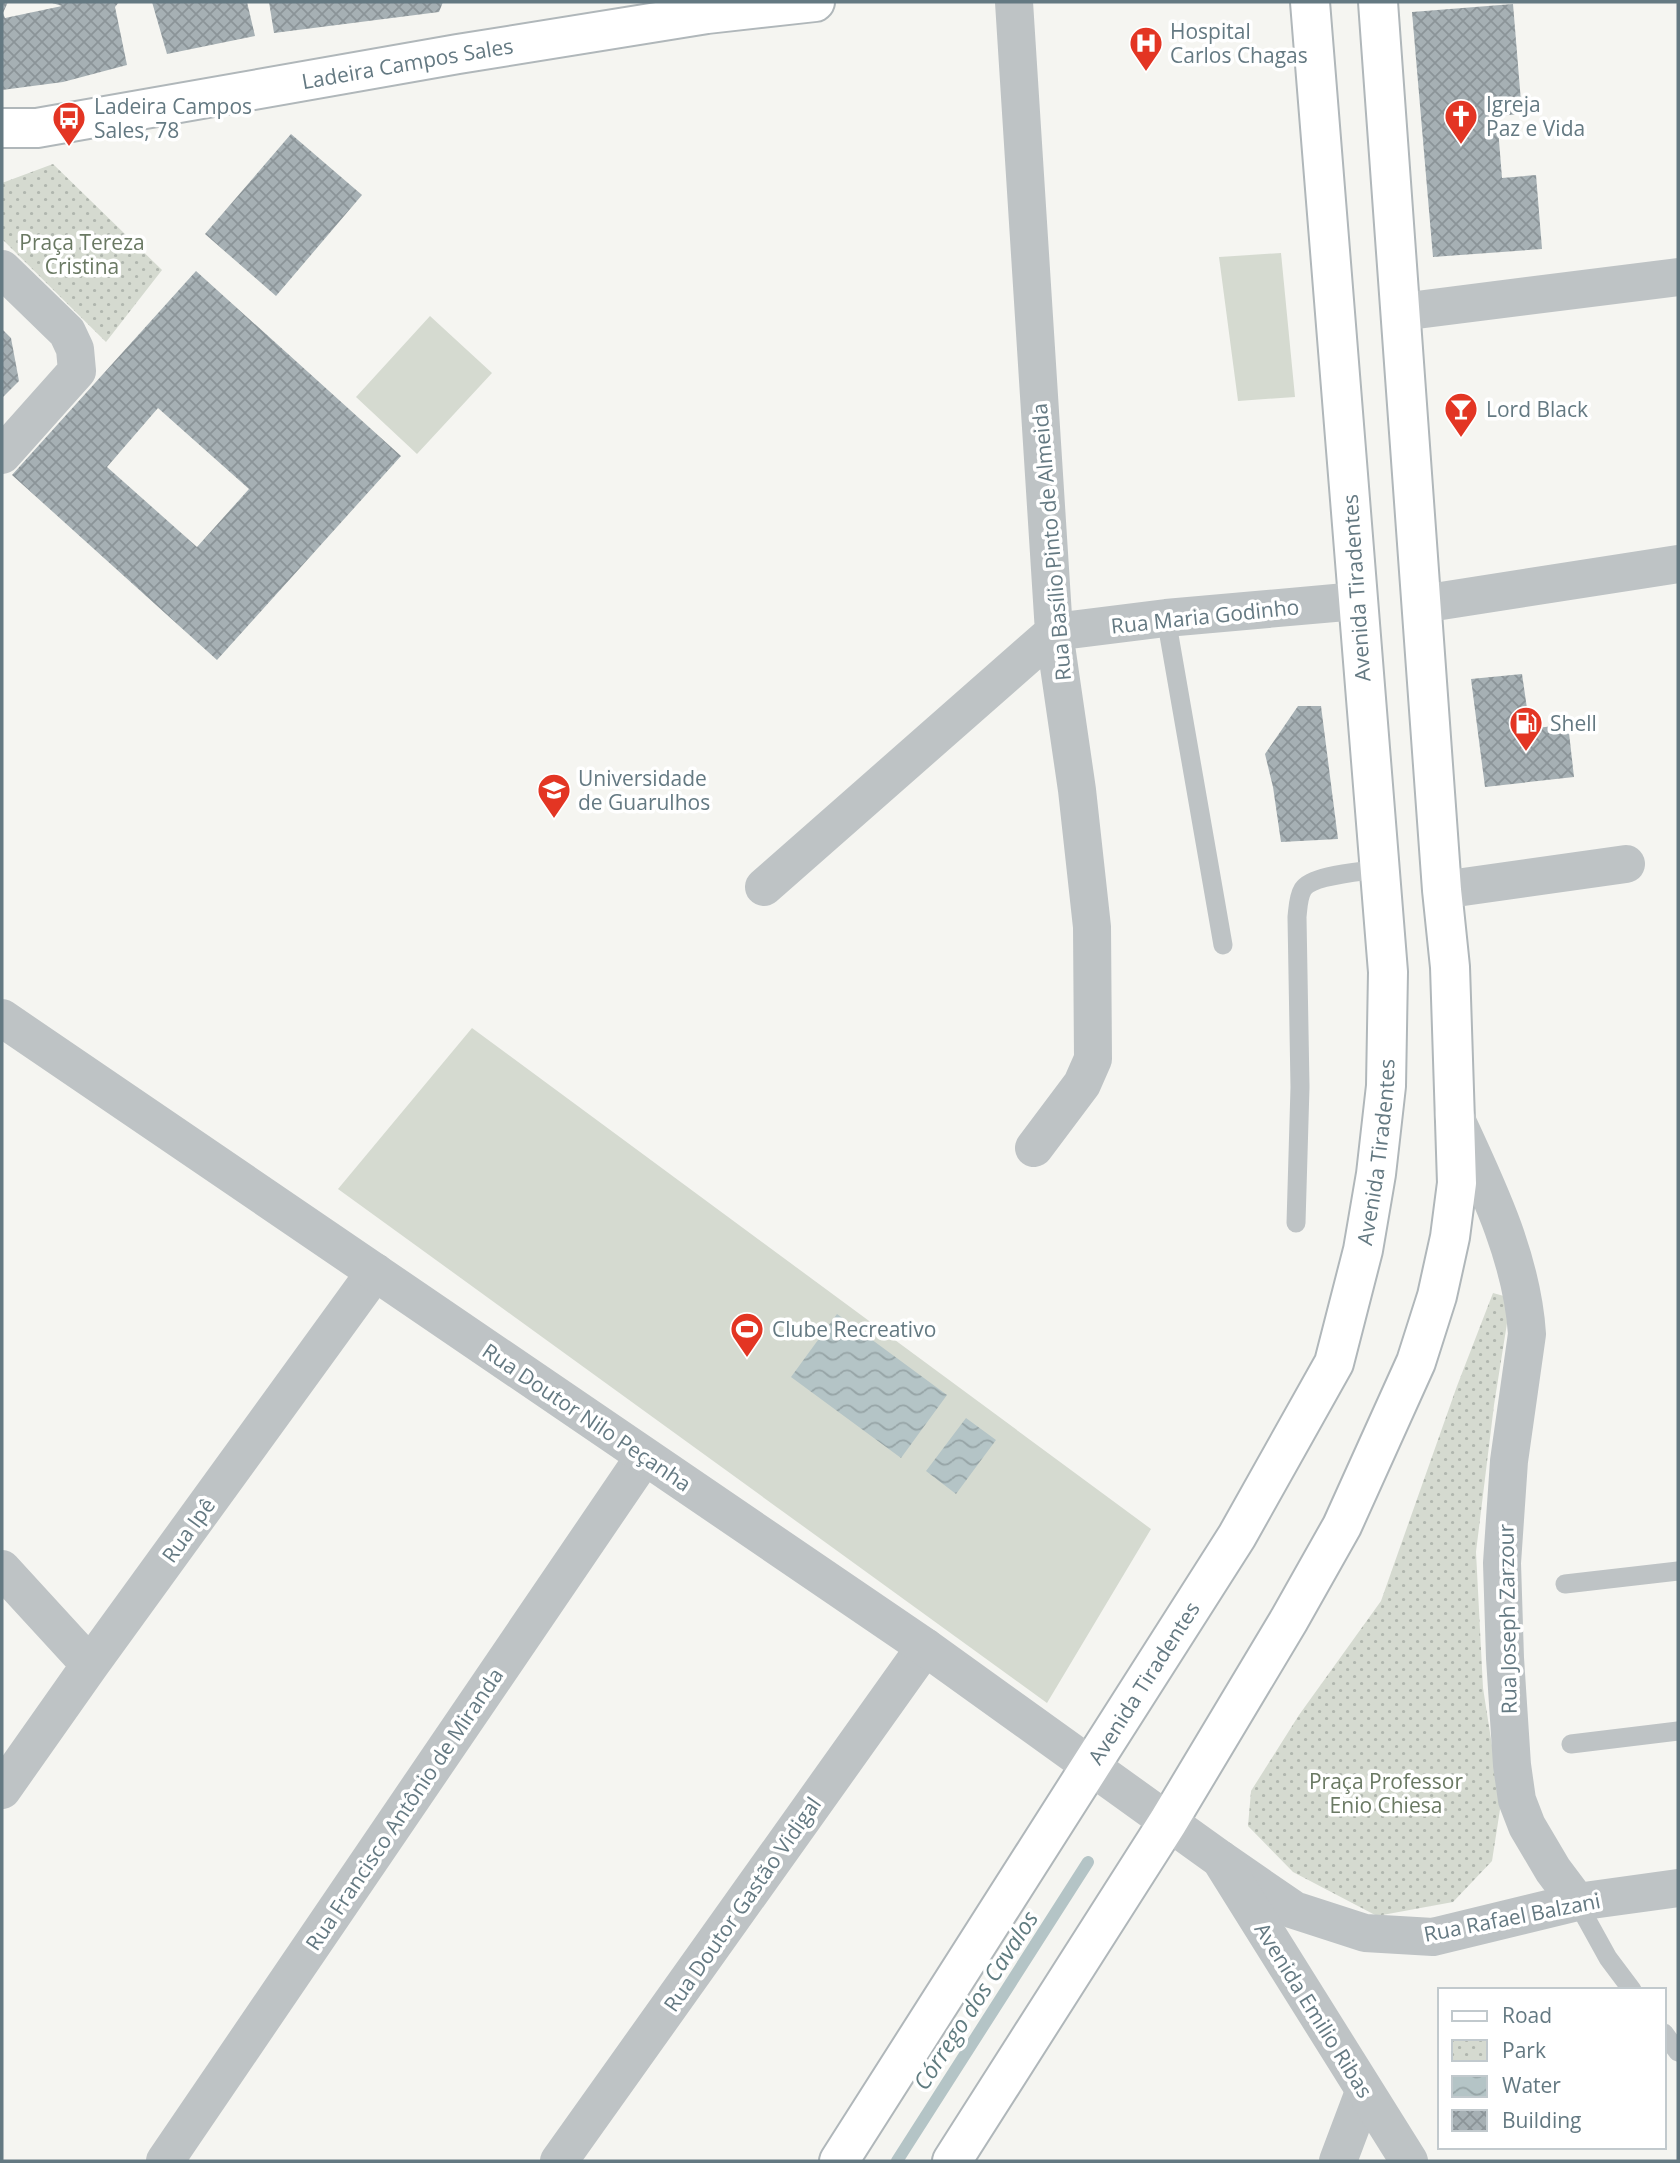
<svg xmlns="http://www.w3.org/2000/svg" width="1680" height="2163" viewBox="0 0 1680 2163" font-family="'Open Sans',sans-serif">
	<style>
		.green { fill: #d5dad0 }
		.park { fill: url(#park-dots) }
		.water { fill: url(#water-waves) }
		.lines { fill: none; stroke-linecap: round; stroke-linejoin: round }
		.stream { stroke: #b4c4c6; stroke-width: 12 }
		.building { fill: url(#building-cross-hatch); fill-rule: evenodd }
		.secondary-casing { stroke: #b0b7ba; stroke-width: 42 }
		.service { stroke: #bec3c5; stroke-width: 19 }
		.minor { stroke: #bec3c5; stroke-width: 38 }
		.tertiary { stroke: #bec3c5; stroke-width: 38 }
		.secondary { stroke: #fff; stroke-width: 38 }
		.labels { text-anchor: middle; dominant-baseline: central; stroke-width: 7; stroke-linejoin: round; paint-order: stroke }
		.poi-label { font-size: 21px; fill: #647982; stroke: #fff; text-anchor: start }
		.street-label { font-size: 21px; fill: #647982; stroke: #fff }
		.park-label { font-size: 21px; fill: #6a7963; stroke: #fff }
		.water-label { font-size: 23px; font-style: italic; fill: #5f7b7f; stroke: #fff }
	</style>
	<defs>
		<pattern id="park-dots" width="8" height="8" patternUnits="userSpaceOnUse" patternTransform="scale(1.75)"><rect width="8" height="8" fill="#d5dad0"/><path d="M2 2h.1M6 6h.1" fill="none" stroke="#b0b6ae" stroke-width="1.8" stroke-linecap="round"/></pattern>
		<pattern id="water-waves" width="16" height="10" patternUnits="userSpaceOnUse" patternTransform="scale(1.75)"><rect width="16" height="10" fill="#b4c4c6"/><path d="M0 5q4-4 8 0t8 0" fill="none" stroke="#96a4a6"/></pattern>
		<pattern id="building-cross-hatch" width="8" height="8" patternUnits="userSpaceOnUse" patternTransform="scale(1.75)"><rect width="8" height="8" fill="#a6b0b4"/><path d="M0 0l8 8M0 8l8-8" fill="none" stroke="#8b9498"/></pattern>
	</defs>
	<rect width="100%" height="100%" fill="#f5f5f1"/>
	<!-- green -->
	<path class="green" d="M1281,253L1295,397L1238,401L1219,257Z
		M430,316L492,373L417,454L356,397Z
		M472,1028L1151,1529L1047,1703L338,1189Z"/>
	<!-- park -->
	<path class="park" d="M53,164L162,270L106,342L2,239V183Z
		M1493,1293L1511,1298L1494,1405L1476,1552L1483,1688L1501,1803L1492,1861L1453,1902L1377,1916L1293,1872L1248,1826L1251,1791L1299,1715L1381,1601L1457,1386Z"/>
	<!-- water -->
	<path class="water" d="M837,1314L947,1395L901,1458L791,1377Z
		M966,1418L996,1440L956,1494L926,1471Z"/>
	<g class="lines">
		<!-- stream -->
		<path class="stream" d="M897,2161L1088,1862"/>
	</g>
	<!-- building -->
	<path class="building" d="M2,2H8L3,13L5,18L62,6L49,2H119L115,7L127,65L63,82L2,90Z
		M152,2H247L255,36L167,54Z
		M269,2H443L439,12L274,33Z
		M1513,4L1522,114L1497,116L1502,178L1536,175L1542,249L1433,257L1412,12Z
		M291,134L362,195L276,296L205,234Z
		M196,271L401,456L217,660L12,475ZM158,408L249,489L197,547L107,467Z
		M2,329L11,338L19,381L2,398Z
		M1522,674L1530,729L1568,724L1574,777L1485,787L1471,679Z
		M1298,706H1321L1338,839L1281,842L1273,787L1265,754Z"/>
	<g class="lines">
		<defs>
			<g id="secondary">
				<path id="s1" d="M2,128H37L458,54L707,14L815,2"/>
				<path id="s2" d="M839,2161L1237,1536L1334,1363L1363,1250L1376,1174L1386,1086L1388,972L1310,2"/>
				<path d="M952,2161L1168,1822L1289,1620L1342,1526L1416,1362L1437,1296L1450,1237L1457,1183L1450,967L1442,890L1378,2"/>
			</g>
		</defs>
		<!-- secondary casing -->
		<use href="#secondary" class="secondary-casing"/>
		<!-- service -->
		<path class="service" d="M1166,618L1223,945
			M1296,1223L1300,1087L1297,917C1298,908 1298,897 1303,889C1312,875 1360,872 1378,869
			M1565,1584L1678,1571
			M1571,1744L1678,1731
			M1577,1902L1608,1958L1632,1990
			M1664,2033L1678,2052"/>
		<!-- minor -->
		<path class="minor" d="M1014,2L1054,632L1077,790L1092,927L1093,1059L1082,1084L1034,1148
			M2,269L67,332L75,349L77,371L2,455
			M1401,312L1678,277
			M1422,604L1678,564
			M1054,632L1166,618L1357,601
			M764,887L1054,632
			M1442,890L1626,864
			M1454,1115C1486,1184 1522,1257 1527,1334L1509,1461L1502,1563L1505,1658L1512,1765L1517,1800L1527,1826L1553,1870L1577,1902
			M2,1569L90,1665
			M2,1790L90,1665L375,1272
			M1220,1859L1294,1910L1365,1933L1433,1937L1577,1902L1678,1888
			M165,2161L644,1457
			M559,2161L925,1647
			M1338,2161L1364,2092"/>
		<!-- tertiary -->
		<path class="tertiary" d="M2,1018L925,1647L1220,1859L1409,2161"/>
		<!-- secondary -->
		<use href="#secondary" class="secondary"/>
	</g>
	<!-- icons -->
	<defs>
		<symbol id="hospital-pin" viewBox="-11 -11 22 30"><path d="M0 17L-7.5 6A9.5 9.5 0 1 1 7.5 6Z" fill="#e33523" stroke="#fff"/><path d="M-5-5h3v3.5h4V-5h3V5h-3V1.5h-4V5h-3Z" fill="#fff"/></symbol>
		<symbol id="church-pin" viewBox="-11 -11 22 30"><path d="M0 17L-7.5 6A9.5 9.5 0 1 1 7.5 6Z" fill="#e33523" stroke="#fff"/><path d="M-1.2-6h2.4v3.5h3.3v2.4h-3.3V6h-2.4V-.1h-3.3v-2.4h3.3Z" fill="#fff"/></symbol>
		<symbol id="bus-pin" viewBox="-11 -11 22 30"><path d="M0 17L-7.5 6A9.5 9.5 0 1 1 7.5 6Z" fill="#e33523" stroke="#fff"/><path d="M-5-6H5V4H4V6H2V4H-2V6H-4V4H-5ZM-3.5-4V0h7V-4ZM-3.5 1.2v1.5H-2V1.2ZM2 1.2v1.5H3.5V1.2Z" fill="#fff"/></symbol>
		<symbol id="bar-pin" viewBox="-11 -11 22 30"><path d="M0 17L-7.5 6A9.5 9.5 0 1 1 7.5 6Z" fill="#e33523" stroke="#fff"/><path d="M-6-5H6L.8 .8V4.5H3.5V6h-7V4.5H-.8V.8Z" fill="#fff"/></symbol>
		<symbol id="fuel-pin" viewBox="-11 -11 22 30"><path d="M0 17L-7.5 6A9.5 9.5 0 1 1 7.5 6Z" fill="#e33523" stroke="#fff"/><path d="M-5.5-6h7V0h2V4h1.3V-2.5L3-4.5l.8-.8L6-3V5H2.5V1h-1V6h-7ZM-4.2-4.7v3.2H.2V-4.7Z" fill="#fff"/></symbol>
		<symbol id="university-pin" viewBox="-11 -11 22 30"><path d="M0 17L-7.5 6A9.5 9.5 0 1 1 7.5 6Z" fill="#e33523" stroke="#fff"/><path d="M0-5L7-2L0 1L-7-2ZM-4 1L0 2.5L4 1V4Q0 6-4 4Z" fill="#fff"/></symbol>
		<symbol id="stadium-pin" viewBox="-11 -11 22 30"><path d="M0 17L-7.5 6A9.5 9.5 0 1 1 7.5 6Z" fill="#e33523" stroke="#fff"/><path d="M0-5a6.5 5 0 1 0 0 10a6.5 5 0 1 0 0-10ZM-3.5-1.8h7v3.6h-7Z" fill="#fff"/></symbol>
	</defs>
	<g fill-rule="evenodd">
		<use href="#hospital-pin" x="1127" y="24" width="38" height="52"/>
		<use href="#church-pin" x="1442" y="97" width="38" height="52"/>
		<use href="#bus-pin" x="50" y="99" width="38" height="52"/>
		<use href="#bar-pin" x="1442" y="390" width="38" height="52"/>
		<use href="#fuel-pin" x="1507" y="704" width="38" height="52"/>
		<use href="#university-pin" x="535" y="771" width="38" height="52"/>
		<use href="#stadium-pin" x="728" y="1310" width="38" height="52"/>
	</g>
	<g class="labels">
		<!-- poi labels -->
		<g class="poi-label">
			<text x="1170" y="31">Hospital<tspan x="1170" dy="24">Carlos Chagas</tspan></text>
			<text x="1486" y="104">Igreja<tspan x="1486" dy="24">Paz e Vida</tspan></text>
			<text x="94" y="106">Ladeira Campos<tspan x="94" dy="24">Sales, 78</tspan></text>
			<text x="1486" y="409">Lord Black</text>
			<text x="1550" y="723">Shell</text>
			<text x="578" y="778">Universidade<tspan x="578" dy="24">de Guarulhos</tspan></text>
			<text x="772" y="1329">Clube Recreativo</text>
		</g>
		<!-- street labels -->
		<g class="street-label">
			<text stroke="none"><textPath href="#s1" startOffset="411">Ladeira Campos Sales</textPath></text>
			<text transform="translate(1051 542) rotate(-95)">Rua Basílio Pinto de Almeida</text>
			<text transform="translate(1356 588) rotate(-94)">Avenida Tiradentes</text>
			<text transform="translate(1205 616) rotate(-6)">Rua Maria Godinho</text>
			<text stroke="none"><textPath href="#s2" startOffset="1155">Avenida Tiradentes</textPath></text>
			<text transform="translate(587 1417) rotate(34)">Rua Doutor Nilo Peçanha</text>
			<text transform="translate(188 1530) rotate(-54)">Rua Ipê</text>
			<text transform="translate(1507 1619) rotate(-91)">Rua Joseph Zarzour</text>
			<text stroke="none"><textPath href="#s2" startOffset="567">Avenida Tiradentes</textPath></text>
			<text transform="translate(404 1809) rotate(-56)">Rua Francisco Antônio de Miranda</text>
			<text transform="translate(742 1904) rotate(-55)">Rua Doutor Gastão Vidigal</text>
			<text transform="translate(1512 1917) rotate(-11)">Rua Rafael Balzani</text>
			<text transform="translate(1314 2010) rotate(58)">Avenida Emilio Ribas</text>
		</g>
		<!-- park labels -->
		<g class="park-label">
			<text x="82" y="242">Praça Tereza<tspan x="82" dy="24">Cristina</tspan></text>
			<text x="1386" y="1781">Praça Professor<tspan x="1386" dy="24">Enio Chiesa</tspan></text>
		</g>
		<!-- water labels -->
		<g class="water-label">
			<text transform="translate(975 2000) rotate(-57)">Córrego dos Cavalos</text>
		</g>
	</g>
	<!-- border -->
	<rect width="1680" height="2163" fill="none" stroke="#647982" stroke-width="7"/>
	<!-- legend -->
	<rect x="1438" y="1988" width="228" height="161" fill="#ffffff" stroke="#c1c9cd" stroke-width="2"/>
	<rect x="1452" y="2011" width="35" height="10" fill="#ffffff" stroke="#c1c9cd" stroke-width="2"/>
	<text x="1502" y="2023" font-size="21" fill="#647982">Road</text>
	<rect x="1452" y="2040" width="35" height="21" fill="url(#park-dots)" stroke="#c1c9cd" stroke-width="2"/>
	<text x="1502" y="2058" font-size="21" fill="#647982">Park</text>
	<rect x="1452" y="2076" width="35" height="21" fill="url(#water-waves)" stroke="#c1c9cd" stroke-width="2"/>
	<text x="1502" y="2093" font-size="21" fill="#647982">Water</text>
	<rect x="1452" y="2110" width="35" height="21" fill="url(#building-cross-hatch)" stroke="#c1c9cd" stroke-width="2"/>
	<text x="1502" y="2128" font-size="21" fill="#647982">Building</text>
</svg>
